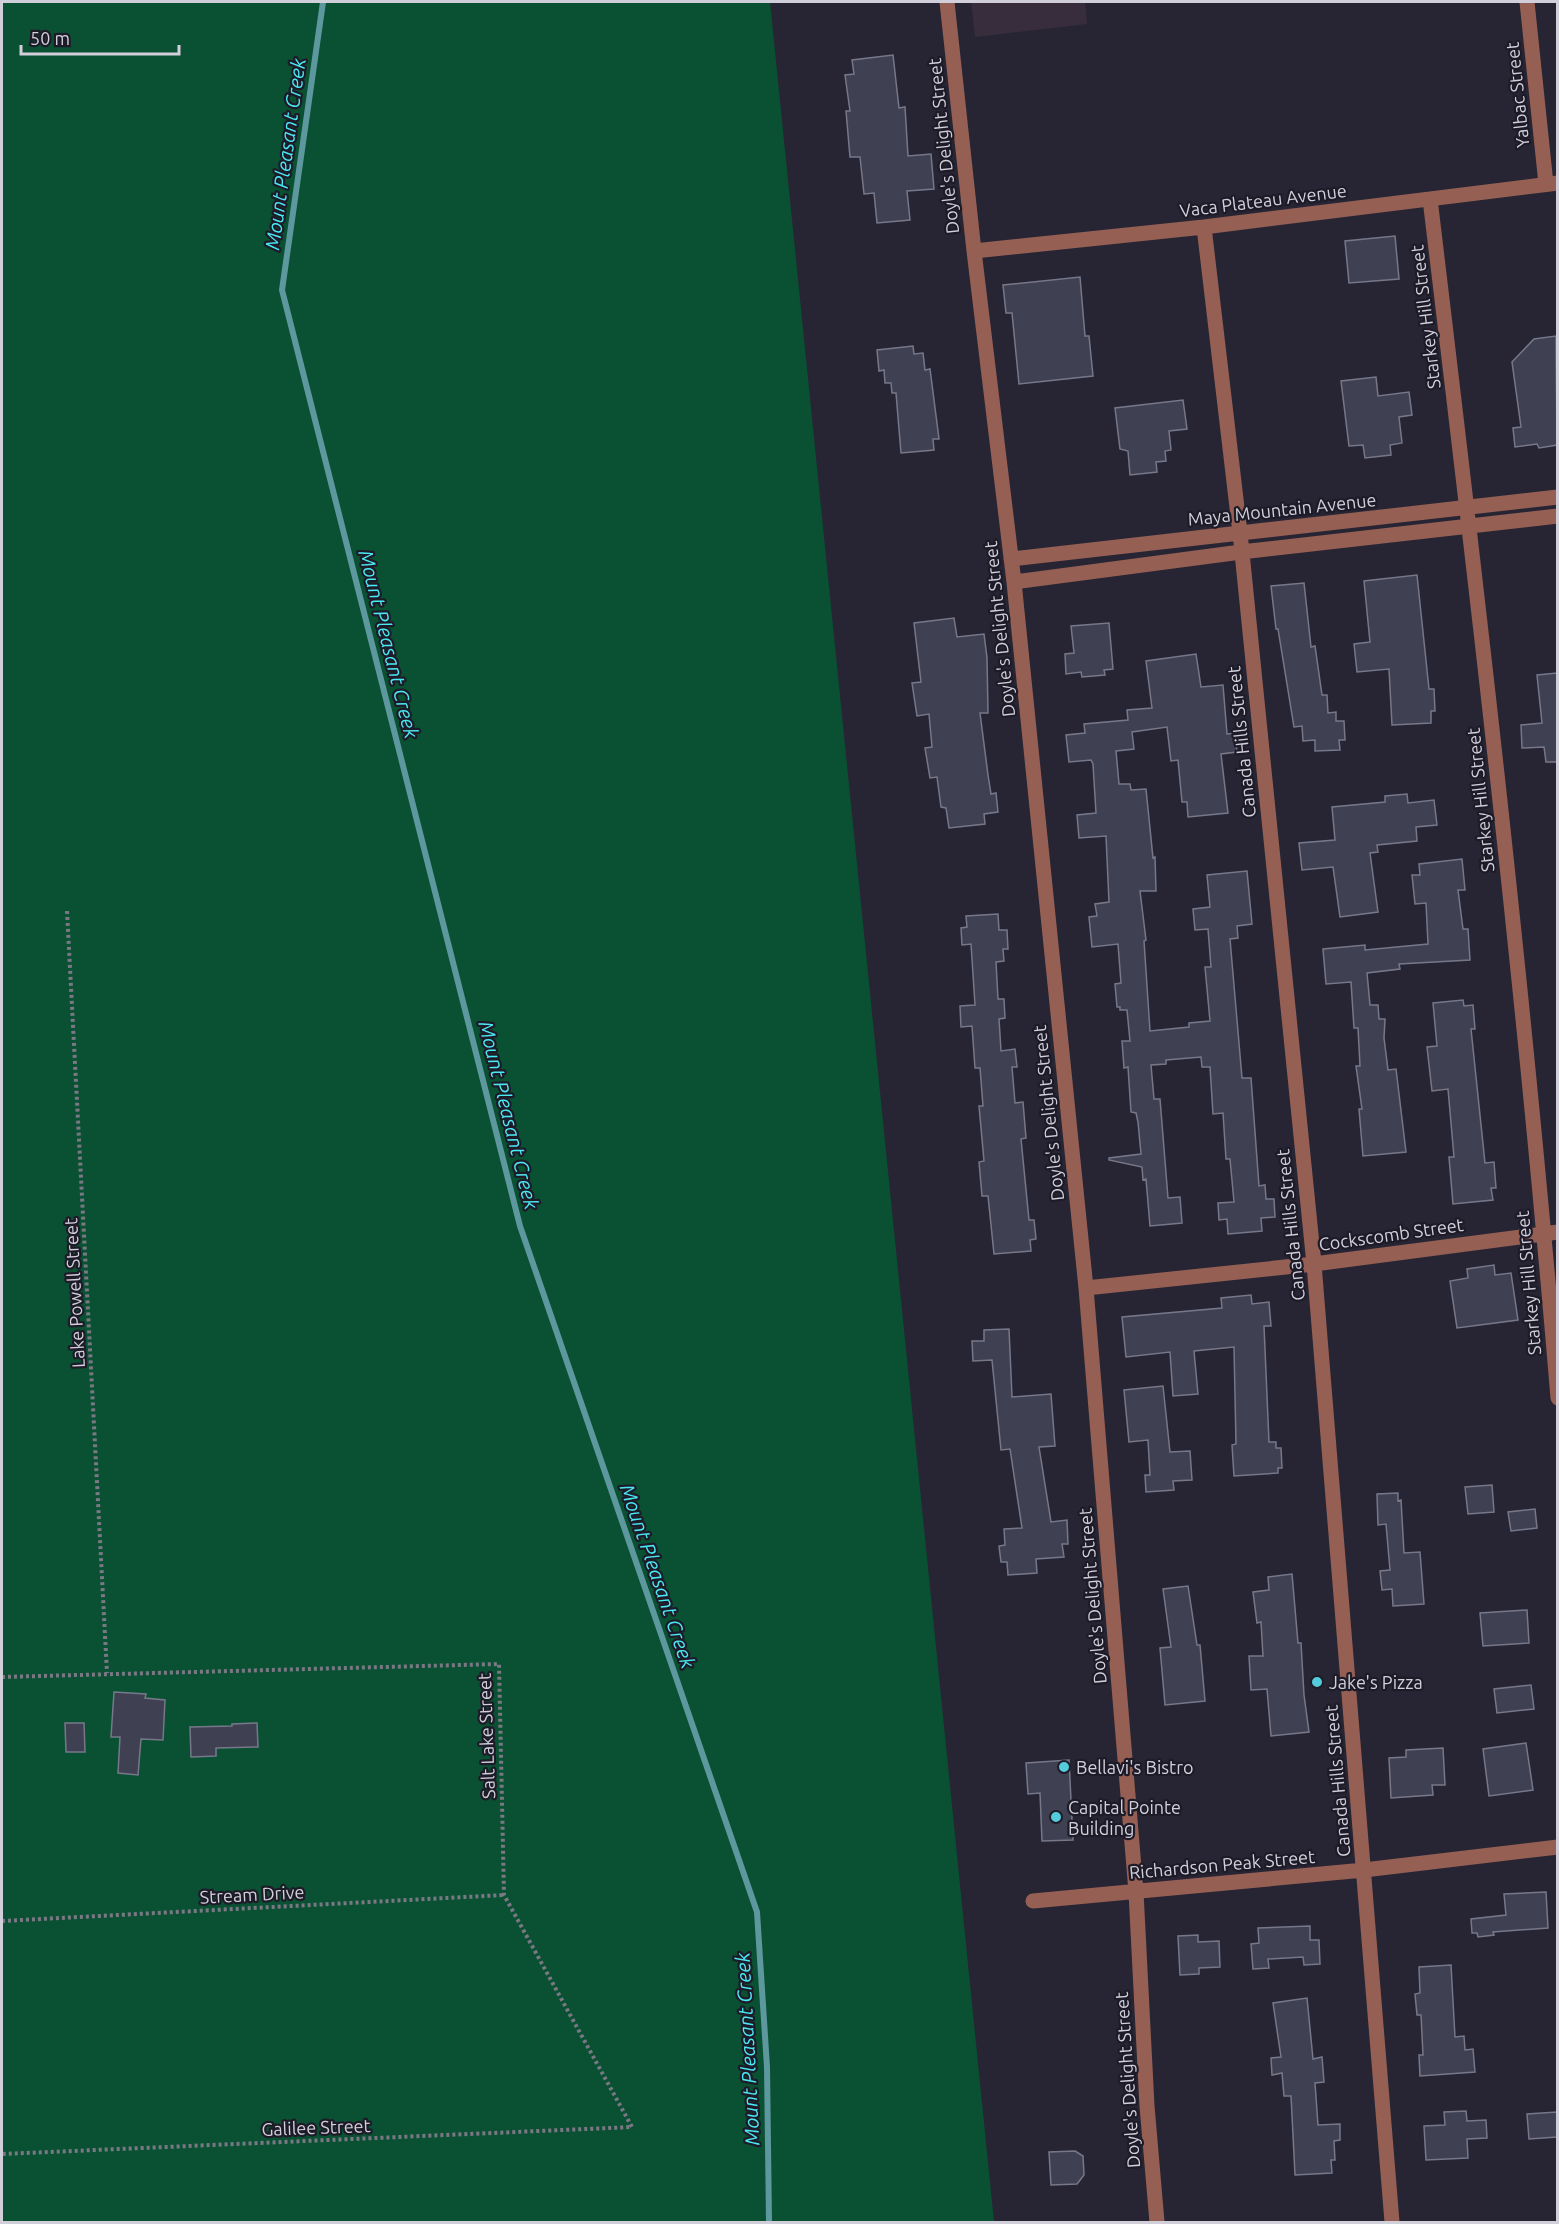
<svg xmlns="http://www.w3.org/2000/svg" width="1559" height="2224" viewBox="0 0 1559 2224" font-family="Ubuntu,sans-serif">
	<style>
		.commercial { fill: #372d3c }
		.green { fill: #0a5133 }
		.lines { fill: none; stroke-linecap: round; stroke-linejoin: round }
		.stream { stroke: #5e989f; stroke-width: 6 }
		.building { fill: #3f4051; stroke: #76788a; stroke-width: 1.5 }
		.path { stroke: #797884; stroke-width: 4; stroke-dasharray: 3 3; stroke-linecap: butt }
		.minor { stroke: #956053; stroke-width: 15 }
		.poi-dot { fill: #53cbda; stroke: #1e1b29; stroke-width: 2 }
		.labels { text-anchor: middle; dominant-baseline: central; stroke-width: 4.5; stroke-linejoin: round; paint-order: stroke }
		.street-label { font-size: 18px; fill: #d1d0da; stroke: #1e1b29 }
		.poi-label { font-size: 18px; fill: #d1d0da; stroke: #1e1b29; text-anchor: start }
		.water-label { font-size: 20px; font-style: italic; fill: #49e8f3; stroke: #1e1b29 }
	</style>
	<rect width="100%" height="100%" fill="#272534"/>
	<!-- commercial -->
	<path class="commercial" d="M971,2H1085L1087,24L975,37Z"/>
	<!-- green -->
	<path class="green" d="M2,2H770L994,2222H2Z"/>
	<g class="lines">
		<!-- stream -->
		<path class="stream" d="M323,2L282,290L520,1226L757,1912L767,2067L769,2222"/>
	</g>
	<!-- building -->
	<path class="building" d="M893,55L899,108L905,107L908,156L931,154L934,189L907,191L910,220L877,223L874,193L864,194L860,157H850L846,111H850L845,75L854,74L852,60Z
		M1395,236L1399,279L1349,283L1345,241Z
		M1080,277L1085,336H1089L1093,376L1019,384L1012,313H1006L1003,285Z
		M1556,336L1557,445L1539,448L1537,444L1515,447L1513,428L1521,427L1512,362L1534,339Z
		M913,346L914,354L923,353L925,370L930,369L939,439H933L934,450L901,453L896,393H892L891,383H885L884,370L879,371L877,350Z
		M1376,377L1378,396L1409,392L1412,415L1399,417L1402,443L1390,445L1391,455L1365,458L1363,445L1349,446L1341,381Z
		M1183,400L1187,429L1169,431L1171,450L1165,451L1166,461L1156,462L1157,472L1130,475L1128,451L1120,449L1115,408Z
		M1417,575L1429,689H1434L1435,711H1431V723L1392,725L1389,669L1357,672L1354,644L1370,642L1364,581Z
		M1304,583L1311,647L1315,646L1322,695H1327L1328,713L1336,712V721H1344L1345,740H1339L1340,750L1315,751V740L1303,741L1302,726L1294,727L1278,629H1276L1271,586Z
		M954,618L957,637L984,634L987,658L988,713H980L988,775L991,794L996,793L998,812L984,814L985,824L949,828L946,808L941,807L937,777L930,778L925,748L932,747L929,714L917,716L912,683L921,682L914,623Z
		M1109,623L1113,669L1104,670L1105,675L1082,677L1081,672L1066,674L1065,654L1074,653L1071,626Z
		M1196,654L1201,687L1223,685L1227,734L1235,733L1237,752L1221,754L1228,813L1188,817L1187,802H1182L1178,760L1171,761L1167,727L1132,732L1134,749L1116,751L1119,784H1130L1131,790L1146,789L1153,858L1155,857L1156,891H1140L1146,940L1144,941L1150,1031L1189,1027V1023L1210,1021L1205,967H1211L1208,929L1195,930L1193,909L1210,907L1207,875L1247,871L1252,924L1237,926L1238,938L1230,939L1242,1078H1251L1259,1186L1265,1185L1266,1199H1274L1275,1217L1261,1218L1262,1231L1228,1234L1227,1219L1219,1220L1218,1203L1234,1202L1230,1159H1226L1223,1113L1213,1114L1210,1067H1202L1201,1057L1166,1060V1064L1151,1065L1154,1099H1160L1168,1198L1180,1197L1182,1223L1150,1226L1146,1179L1143,1180L1142,1167L1109,1160V1158L1141,1154L1138,1122L1136,1113L1131,1112L1128,1067L1124,1068L1122,1041H1130L1127,1010H1120V1007H1117L1115,984L1121,983L1118,944L1092,947L1089,917L1097,916L1095,904L1109,902L1106,836L1079,838L1077,815L1096,813L1093,764L1091,760L1069,762L1066,735L1085,733L1084,724L1128,720L1127,710L1152,708L1146,661Z
		M1557,673V762H1546L1544,747L1522,748L1521,725L1542,723L1537,675Z
		M1407,794L1408,803L1434,800L1437,825L1416,827L1417,841L1377,845L1378,852L1370,853L1378,912L1340,917L1333,867L1302,870L1299,843L1335,840L1332,807L1385,802V796Z
		M1462,859L1465,890H1458L1463,929H1468L1470,960L1399,964L1400,969L1367,973L1370,1005H1378L1379,1019H1385L1384,1038L1388,1070L1396,1069L1406,1152L1363,1156L1359,1109H1362L1356,1066H1360L1358,1028H1354L1351,982L1326,984L1323,949L1365,945V950L1428,944L1426,903L1415,904L1412,875H1420L1419,864Z
		M998,914L999,930H1007L1008,949H1003L1004,961L996,962L998,999H1004L1005,1018L999,1019L1001,1051L1015,1049L1017,1067H1012L1015,1103L1023,1102L1026,1138L1021,1139L1029,1220H1034L1036,1239L1030,1240L1031,1251L994,1254L988,1196H982L979,1162L984,1161L979,1106H983L980,1068H975L972,1026L961,1027L960,1006L975,1005L971,944L962,945L961,928L967,927L966,916Z
		M1463,1000L1464,1006L1473,1005L1475,1029H1471L1485,1163L1494,1162L1496,1188H1491L1493,1200L1453,1204L1449,1157H1454L1448,1089L1432,1091L1427,1047L1437,1046L1433,1003Z
		M1494,1265L1495,1275L1511,1273L1518,1320L1457,1328L1450,1281L1468,1278L1467,1269Z
		M1251,1295L1252,1304L1269,1302L1271,1326H1264L1269,1442H1276V1448H1281L1282,1468H1278V1473L1234,1476L1232,1445L1236,1444L1234,1347L1194,1351L1198,1394L1173,1396L1170,1352L1126,1357L1122,1317L1222,1308L1221,1298Z
		M1009,1329L1012,1397L1051,1394L1055,1446L1039,1447L1051,1522L1067,1520L1068,1544H1062L1064,1557L1036,1559L1037,1573L1008,1575L1007,1562H1001L999,1546L1005,1545L1004,1529L1022,1528L1010,1449L1001,1450L992,1360L973,1361L972,1341H984V1330Z
		M1163,1386L1170,1452L1190,1451L1192,1480L1173,1481L1174,1490L1146,1492L1145,1475H1150L1148,1440L1129,1442L1124,1390Z
		M1492,1485L1494,1512L1468,1514L1465,1487Z
		M1398,1493V1501L1401,1500L1404,1553L1420,1552L1424,1604L1393,1606L1392,1589L1382,1590L1380,1571L1390,1570L1386,1524L1378,1525L1377,1494Z
		M1535,1509L1537,1528L1511,1531L1508,1512Z
		M1292,1574L1298,1643H1301L1304,1695L1309,1732L1271,1736L1267,1689L1251,1690L1249,1656H1263L1261,1622L1257,1623L1253,1592L1269,1590L1268,1577Z
		M1188,1586L1197,1645H1200L1205,1701L1165,1705L1160,1648L1171,1647L1163,1589Z
		M1527,1610L1529,1643L1483,1646L1480,1613Z
		M1531,1685L1534,1709L1497,1713L1494,1689Z
		M114,1692L146,1694L145,1698L165,1700L163,1740L141,1739L138,1775L118,1773L120,1737H111Z
		M65,1723H84L85,1752H66Z
		M257,1723L258,1747L216,1748V1756L191,1757L190,1727L232,1726V1724Z
		M1526,1743L1533,1790L1489,1796L1483,1749Z
		M1443,1748L1445,1785H1432L1433,1795L1391,1798L1389,1758L1406,1757V1750Z
		M1069,1760L1073,1840L1042,1841L1040,1793L1028,1794L1026,1763Z
		M1546,1892L1548,1928L1493,1932L1494,1935L1478,1937L1477,1933H1472L1471,1919L1506,1915L1504,1894Z
		M1310,1926V1940H1319L1320,1964L1304,1965L1303,1957L1268,1959L1269,1968L1253,1969L1251,1944L1259,1943L1258,1928Z
		M1198,1935V1942L1219,1941L1220,1967L1199,1968V1974L1180,1975L1178,1936Z
		M1451,1965L1455,2037L1464,2036L1465,2050L1473,2049L1475,2072L1420,2076L1419,2055H1423L1421,2015H1417L1415,1994L1420,1993L1419,1967Z
		M1307,1998L1313,2059L1322,2057L1324,2082L1315,2083L1318,2125L1340,2124V2140L1334,2141L1335,2160H1331L1332,2173L1295,2175L1291,2096H1284L1282,2073L1272,2075L1271,2058L1281,2057L1273,2003Z
		M1466,2111L1467,2121L1486,2120L1487,2138L1467,2139L1468,2158L1426,2160L1424,2126L1445,2125L1444,2112Z
		M1557,2112V2137L1529,2139L1527,2114Z
		M1075,2151L1083,2156L1084,2175L1077,2184L1051,2185L1049,2152Z"/>
	<g class="lines">
		<!-- path -->
		<path class="path" d="M67,911L107,1673
			M2,1677L499,1664L504,1895L632,2127L2,2154
			M2,1921L504,1895"/>
		<!-- minor -->
		<path class="minor" d="M947,2L974,251L1014,582L1086,1288L1136,1892L1147,2106L1157,2222
			M1527,2L1546,184
			M1430,199C1478,598 1525,997 1558,1398
			M1204,227L1240,533L1314,1264L1392,2222
			M974,251L1204,227L1558,183
			M1011,559L1558,497
			M1014,582L1241,552L1558,516
			M1086,1288L1314,1264L1558,1232
			M1033,1901L1364,1870L1558,1847"/>
	</g>
	<!-- markers -->
	<g class="poi-dot">
		<circle cx="1317" cy="1682" r="6"/>
		<circle cx="1064" cy="1767" r="6"/>
		<circle cx="1056" cy="1817" r="6"/>
	</g>
	<g class="labels">
		<!-- street labels -->
		<g class="street-label">
			<text transform="translate(1517 95) rotate(-96)">Yalbac Street</text>
			<text transform="translate(943 146) rotate(-96)">Doyle's Delight Street</text>
			<text transform="translate(1263 200) rotate(-7)">Vaca Plateau Avenue</text>
			<text transform="translate(1425 317) rotate(-97)">Starkey Hill Street</text>
			<text transform="translate(1282 509) rotate(-6)">Maya Mountain Avenue</text>
			<text transform="translate(999 629) rotate(-96)">Doyle's Delight Street</text>
			<text transform="translate(1241 742) rotate(-96)">Canada Hills Street</text>
			<text transform="translate(1480 800) rotate(-96)">Starkey Hill Street</text>
			<text transform="translate(1048 1113) rotate(-96)">Doyle's Delight Street</text>
			<text transform="translate(1290 1225) rotate(-96)">Canada Hills Street</text>
			<text transform="translate(1391 1234) rotate(-8)">Cockscomb Street</text>
			<text transform="translate(1528 1283) rotate(-95)">Starkey Hill Street</text>
			<text transform="translate(74 1293) rotate(-93)">Lake Powell Street</text>
			<text transform="translate(1092 1596) rotate(-95)">Doyle's Delight Street</text>
			<text transform="translate(486 1736) rotate(-92)">Salt Lake Street</text>
			<text transform="translate(1337 1781) rotate(-95)">Canada Hills Street</text>
			<text transform="translate(1222 1864) rotate(-5)">Richardson Peak Street</text>
			<text transform="translate(252 1894) rotate(-3)">Stream Drive</text>
			<text transform="translate(1127 2080) rotate(-94)">Doyle's Delight Street</text>
			<text transform="translate(316 2127) rotate(-2)">Galilee Street</text>
		</g>
		<!-- poi labels -->
		<g class="poi-label">
			<text x="1329" y="1682">Jake's Pizza</text>
			<text x="1076" y="1767">Bellavi's Bistro</text>
			<text x="1068" y="1807">Capital Pointe<tspan x="1068" dy="21">Building</tspan></text>
		</g>
		<!-- water labels -->
		<g class="water-label">
			<text transform="translate(285 154) rotate(-82)">Mount Pleasant Creek</text>
			<text transform="translate(389 644) rotate(76)">Mount Pleasant Creek</text>
			<text transform="translate(509 1115) rotate(76)">Mount Pleasant Creek</text>
			<text transform="translate(658 1576) rotate(71)">Mount Pleasant Creek</text>
			<text transform="translate(747 2049) rotate(-93)">Mount Pleasant Creek</text>
		</g>
	</g>
	<!-- border -->
	<rect width="1559" height="2224" fill="none" stroke="#d1d0da" stroke-width="6"/>
	<!-- scale -->
	<path d="M21 45v9h158v-9" fill="none" stroke="#d1d0da" stroke-width="3"/>
	<text x="30" y="45" font-size="18" fill="#d1d0da" stroke="#1e1b29" stroke-width="4.5" paint-order="stroke">50 m</text>
</svg>
